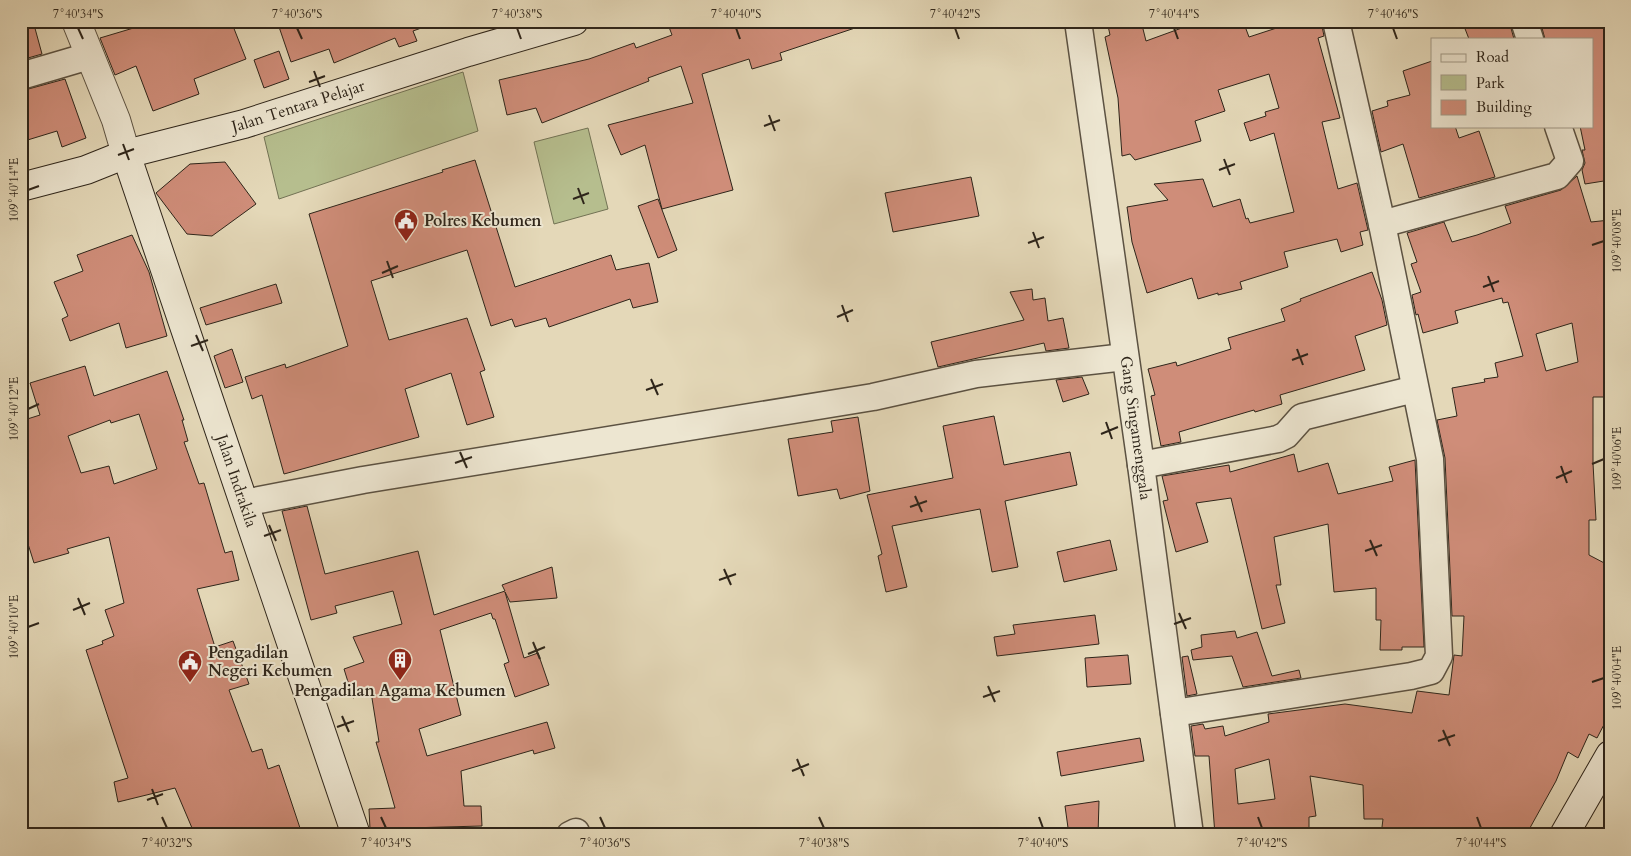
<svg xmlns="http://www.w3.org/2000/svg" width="1631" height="856" viewBox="0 0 1631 856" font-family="Cardo,serif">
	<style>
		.green { fill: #b6be8e; stroke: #727254 }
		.building { fill: #cf8d79; stroke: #2e251a; fill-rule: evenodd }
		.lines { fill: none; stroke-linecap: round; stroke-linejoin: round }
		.minor-casing { stroke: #5c5242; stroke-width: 29 }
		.tertiary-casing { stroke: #5c5242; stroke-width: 30 }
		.secondary-casing { stroke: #2e251a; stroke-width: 30 }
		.minor { stroke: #ede6d1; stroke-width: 26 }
		.tertiary { stroke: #ede6d1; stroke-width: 28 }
		.secondary { stroke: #ede6d1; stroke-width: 28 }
		.ticks { fill: none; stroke: #2e251a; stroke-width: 2 }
		.labels { text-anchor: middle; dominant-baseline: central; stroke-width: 4; stroke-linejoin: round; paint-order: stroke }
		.street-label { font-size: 16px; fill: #2e251a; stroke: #ede6d1 }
		.poi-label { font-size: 16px; font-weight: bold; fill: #2e251a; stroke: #ede6d1; text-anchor: start }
		.neatline { fill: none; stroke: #2e251a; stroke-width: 2 }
		.ticks-label { font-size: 12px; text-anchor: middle; fill: #2e251a }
	</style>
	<rect width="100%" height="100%" fill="#e4d8b8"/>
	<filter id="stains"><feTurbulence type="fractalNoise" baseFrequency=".004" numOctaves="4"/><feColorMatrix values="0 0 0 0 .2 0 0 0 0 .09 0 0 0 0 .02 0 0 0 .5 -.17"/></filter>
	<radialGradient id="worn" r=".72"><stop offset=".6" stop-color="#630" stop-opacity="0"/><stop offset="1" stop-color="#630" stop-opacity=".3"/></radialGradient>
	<!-- green -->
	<path class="green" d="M463,72L478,131L279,199L264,137Z
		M588,128L608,209L554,224L534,142Z"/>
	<!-- building -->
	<path class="building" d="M21,21H33L42,54L21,60Z
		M157,21H231L246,59L194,79L199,94L153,111L136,66L115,75L100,38Z
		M277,21H435V23L413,31L417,41L399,47L395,38L334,63L329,49L291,62Z
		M688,21H863L864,25L780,53L782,60L752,69L749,59L702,74L733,190L662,209L645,145L621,155L608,125L693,103L681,66L648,78L649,81L542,123L536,108L507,115L499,80L589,59L634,43L636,48L672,35L669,27Z
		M1107,21H1141L1146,41L1201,21H1243L1249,37L1298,21H1321L1324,36L1318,38L1340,118L1322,122L1338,189L1357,183L1368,230L1360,232L1363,245L1341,252L1337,239L1284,252L1288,267L1240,282L1242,289L1218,295V293L1198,299L1192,278L1147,293L1132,242L1127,207L1168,200L1154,184L1203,179L1213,207L1240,199L1246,219L1248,218L1250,223L1294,212L1274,133L1250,141L1244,123L1266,116L1265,112L1279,108L1269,74L1218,90L1225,111L1195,121L1201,141L1135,160L1130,154L1122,156L1118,98L1105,37L1110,35Z
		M1462,21H1509L1514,39H1469Z
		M1540,21H1610V180L1585,184L1582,170L1585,163L1582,150H1585L1580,126H1592V39H1545Z
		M279,51L289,79L264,88L254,60Z
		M1432,61V126H1455L1459,138L1479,131L1495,177L1419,198L1403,144L1381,152L1372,111L1388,106L1387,101L1410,95L1403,71Z
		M65,79L86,138L62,147L57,131L21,142V91Z
		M475,160L515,287L611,255L616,270L649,263L658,302L633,308L630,299L549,327L546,318L515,327L512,319L491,326L467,250L371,281L389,340L467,318L485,370L480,372L494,417L467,425L451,373L405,389L419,437L284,474L262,395L252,399L245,377L285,364L286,368L348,346L309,214L443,172L442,170Z
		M225,162L256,204L212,236L187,234L156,193L190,164Z
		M1577,176L1591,222L1610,220V397H1593V463L1596,520H1589V555L1610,566V713L1597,738L1589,734L1578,758L1568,752L1556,781L1526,835H1381L1383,819H1364L1363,785L1310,776L1316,816L1309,817V835H1215L1209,756H1195L1191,726L1203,724L1205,729L1223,726L1225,736L1269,722L1268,714L1345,704L1412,713L1417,691L1449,695L1454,655L1462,656L1464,616H1452L1445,458L1437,420L1457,416L1452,388L1485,382L1484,379L1498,377L1495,363L1523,356L1508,302L1503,303L1502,298L1455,311L1458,323L1423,333L1418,314L1416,315L1412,295L1421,292L1411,264L1417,262L1407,233L1444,222L1452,242L1477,235L1511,223L1505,206L1561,190ZM1572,323L1578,362L1546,371L1536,334ZM1269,759L1275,799L1238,804L1235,769Z
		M971,177L979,216L893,232L885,193Z
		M658,199L677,250L658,258L638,206Z
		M132,235L149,272L167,336L126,348L119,323L70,341L62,319L68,316L54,282L83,271L77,255Z
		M1372,272L1382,300L1387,325L1355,336L1365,370L1280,395L1282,404L1255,412L1254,410L1179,432L1181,442L1161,446L1151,396L1155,395L1148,369L1176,362L1177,366L1231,349L1228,338L1285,321L1281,309L1301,301L1300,299Z
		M276,284L282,303L206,325L200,308Z
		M1032,289L1033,300L1045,298L1048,321L1063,318L1069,348L1046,351L1044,343L938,367L931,342L1024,320L1010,292Z
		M232,349L243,382L225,388L214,356Z
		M85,366L94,396L167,371L184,420H182L188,441L184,442L199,484L204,483L225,553L232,551L239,580L197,589L215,647L233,641L249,684L229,690L252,752L262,749L268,769L279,765L301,831L291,835H195L175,788L118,802L114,782L128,778L86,650L103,644L102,641L114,636L105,610L124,603L109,537L67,549L69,553L34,563L23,528L28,526L21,500V421L40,415L30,383ZM139,414L157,469L114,484L109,466L81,473L68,436L110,420L111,423Z
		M1082,377L1089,394L1063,402L1056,380Z
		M994,416L1004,465L1070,452L1077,485L1005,501L1018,567L992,572L980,509L892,526L907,587L886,592L878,556L882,554L867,495L953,478L943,426Z
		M858,417L870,491L840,499L837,489L798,496L788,439L833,432L831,421Z
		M1294,454L1298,472L1328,463L1338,494L1393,481L1389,467L1415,460L1424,647H1402V650H1380L1381,620H1376V588L1334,592L1328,524L1274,537L1281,585H1276L1285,623L1262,629L1231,498L1196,503L1208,542L1176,552L1163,501L1168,500L1162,476L1229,465L1230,472Z
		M307,506L325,574L418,551L434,615L505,591L502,585L552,567L557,598L510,602L505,592L524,658L538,653L549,685L515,697L504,664L509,662L495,619H493L491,613L440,630L461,715L419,729L427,756L547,722L555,748L534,754L533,750L461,771L464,806H481L482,826L370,829L369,809L395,808L376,742H379L371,692L353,698L344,669L364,662L353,637L402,624L393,591L335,606L337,613L311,620L282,511Z
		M1110,540L1117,570L1064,582L1057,552Z
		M1095,615L1099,644L997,656L994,637L1015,634L1013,625Z
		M1235,631L1237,638L1257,632L1272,676L1299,670L1301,678L1243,687L1232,656L1193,660L1191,650L1202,647L1201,635Z
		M1128,655L1131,684L1087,687L1085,658Z
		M1188,656L1197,694L1187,696L1182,657Z
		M1140,738L1144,761L1061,776L1057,752Z
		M1099,801L1098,835H1069L1065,806Z"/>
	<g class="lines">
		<defs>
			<g id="minor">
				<path id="s1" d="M1078,21L1141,465L1190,835"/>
				<path d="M1524,21L1530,39"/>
				<path d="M21,76L89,56"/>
				<path d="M1382,224L1557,176L1570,161L1558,126"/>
				<path d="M1141,465L1278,439L1286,435L1302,417L1415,389"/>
				<path d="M244,503L363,480L873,397L976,374L1125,357"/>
				<path d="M1174,713L1411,676L1431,671L1439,656L1430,459L1382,224L1336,21"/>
				<path d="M570,835L576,832"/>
			</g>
			<path id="tertiary" d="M76,21L116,120L126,154"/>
			<g id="secondary">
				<path id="s2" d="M126,154L356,835"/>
				<path id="s3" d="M21,187L86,170L126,154L244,124L468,52L574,21"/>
				<path d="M1564,835L1610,755"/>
			</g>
		</defs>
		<!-- minor casing -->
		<use href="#minor" class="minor-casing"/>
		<!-- tertiary casing -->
		<use href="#tertiary" class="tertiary-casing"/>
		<!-- secondary casing -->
		<use href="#secondary" class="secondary-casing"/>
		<!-- minor -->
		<use href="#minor" class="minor"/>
		<!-- tertiary -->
		<use href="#tertiary" class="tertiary"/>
		<!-- secondary -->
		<use href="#secondary" class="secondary"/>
	</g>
	<!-- ticks -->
	<path class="ticks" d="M78,28L83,39M297,28L302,39M517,28L521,39M736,28L740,39M955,28L959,39M1174,28L1178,39M1393,28L1397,39M314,71L320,87M309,82L325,76M769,115L775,131M764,126L780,120M123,144L129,160M118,155L134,149M1224,159L1230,175M1219,170L1235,164M578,188L584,204M28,190L39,186M573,199L589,193M1033,232L1039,248M1028,243L1044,237M1592,245L1604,241M387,261L393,278M382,273L398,266M1488,276L1494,292M1483,287L1499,281M842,305L848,322M837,317L853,310M196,335L203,351M191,346L208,340M1297,349L1303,365M1292,360L1308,354M651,379L658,395M646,390L663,384M28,409L39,404M1106,422L1112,439M1101,434L1118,427M460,452L467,468M455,463L472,457M1592,464L1604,459M1561,466L1567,483M1556,478L1572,471M915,496L922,512M910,507L927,501M269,525L276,541M264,536L281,530M1370,540L1377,556M1365,551L1382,545M724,569L731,585M719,580L736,574M78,598L85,615M73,610L90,603M1179,613L1186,629M1174,624L1191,618M28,627L39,623M533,642L540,659M528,654L545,647M1592,682L1604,678M988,686L995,702M983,697L1000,691M342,716L349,732M337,727L354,721M1443,730L1450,746M1438,741L1455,735M797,759L804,776M792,771L809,764M152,789L158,805M147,800L163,794M162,817L167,828M381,817L386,828M600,817L605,828M819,817L824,828M1039,817L1043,828M1258,817L1262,828M1477,817L1481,828"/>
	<!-- icons -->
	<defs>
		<symbol id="civic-pin" viewBox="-11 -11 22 30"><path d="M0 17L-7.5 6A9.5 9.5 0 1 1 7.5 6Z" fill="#8f2418" stroke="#ede6d1"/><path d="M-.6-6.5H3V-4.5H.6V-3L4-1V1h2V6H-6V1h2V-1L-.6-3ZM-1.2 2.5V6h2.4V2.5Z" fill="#fff"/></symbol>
		<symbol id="building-pin" viewBox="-11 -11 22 30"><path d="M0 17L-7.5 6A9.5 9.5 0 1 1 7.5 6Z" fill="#8f2418" stroke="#ede6d1"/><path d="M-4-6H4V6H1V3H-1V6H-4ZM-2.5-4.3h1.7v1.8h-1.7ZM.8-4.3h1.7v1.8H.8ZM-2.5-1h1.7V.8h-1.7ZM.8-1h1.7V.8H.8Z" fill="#fff"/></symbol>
	</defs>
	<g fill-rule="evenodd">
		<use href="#civic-pin" x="392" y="207" width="28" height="38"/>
		<use href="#building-pin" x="386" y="646" width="28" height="38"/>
		<use href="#civic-pin" x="176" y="648" width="28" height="38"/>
	</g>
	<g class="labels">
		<!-- street labels -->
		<g class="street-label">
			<text stroke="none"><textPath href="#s3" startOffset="289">Jalan Tentara Pelajar</textPath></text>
			<text stroke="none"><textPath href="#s1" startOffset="411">Gang Singamenggala</textPath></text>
			<text stroke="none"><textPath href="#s2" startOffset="345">Jalan Indrakila</textPath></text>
		</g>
		<!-- poi labels -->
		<g class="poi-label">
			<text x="424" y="221">Polres Kebumen</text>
			<text x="208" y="653">Pengadilan<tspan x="208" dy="18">Negeri Kebumen</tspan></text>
			<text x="400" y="691" text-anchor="middle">Pengadilan Agama Kebumen</text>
		</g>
	</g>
	<!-- margin -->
	<rect width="1631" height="856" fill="none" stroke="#e4d8b8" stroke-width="55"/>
	<!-- legend -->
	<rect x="1431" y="38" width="162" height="90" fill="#ede6d1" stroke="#a19988"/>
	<rect x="1441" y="54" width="25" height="8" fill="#ede6d1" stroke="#a19988"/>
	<text x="1476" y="62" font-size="15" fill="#2e251a">Road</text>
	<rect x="1441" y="75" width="25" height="15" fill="#b6be8e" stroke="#a19988"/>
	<text x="1476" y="88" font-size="15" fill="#2e251a">Park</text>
	<rect x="1441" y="100" width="25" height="15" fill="#cf8d79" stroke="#a19988"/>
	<text x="1476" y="112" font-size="15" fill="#2e251a">Building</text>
	<rect x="28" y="28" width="1576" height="800" class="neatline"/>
	<g class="ticks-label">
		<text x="78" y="18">7°40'34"S</text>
		<text x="297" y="18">7°40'36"S</text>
		<text x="517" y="18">7°40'38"S</text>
		<text x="736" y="18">7°40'40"S</text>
		<text x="955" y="18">7°40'42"S</text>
		<text x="1174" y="18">7°40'44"S</text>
		<text x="1393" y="18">7°40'46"S</text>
		<text transform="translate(14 190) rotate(-90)" y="4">109°40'14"E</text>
		<text transform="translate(1617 241) rotate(-90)" y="4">109°40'08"E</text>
		<text transform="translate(14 409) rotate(-90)" y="4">109°40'12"E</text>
		<text transform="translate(1617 459) rotate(-90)" y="4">109°40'06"E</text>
		<text transform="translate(14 627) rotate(-90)" y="4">109°40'10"E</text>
		<text transform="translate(1617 678) rotate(-90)" y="4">109°40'04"E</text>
		<text x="167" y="847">7°40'32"S</text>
		<text x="386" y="847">7°40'34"S</text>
		<text x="605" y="847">7°40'36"S</text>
		<text x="824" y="847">7°40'38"S</text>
		<text x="1043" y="847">7°40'40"S</text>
		<text x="1262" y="847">7°40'42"S</text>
		<text x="1481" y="847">7°40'44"S</text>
	</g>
	<rect width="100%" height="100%" filter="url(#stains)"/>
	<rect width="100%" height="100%" fill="url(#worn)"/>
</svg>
